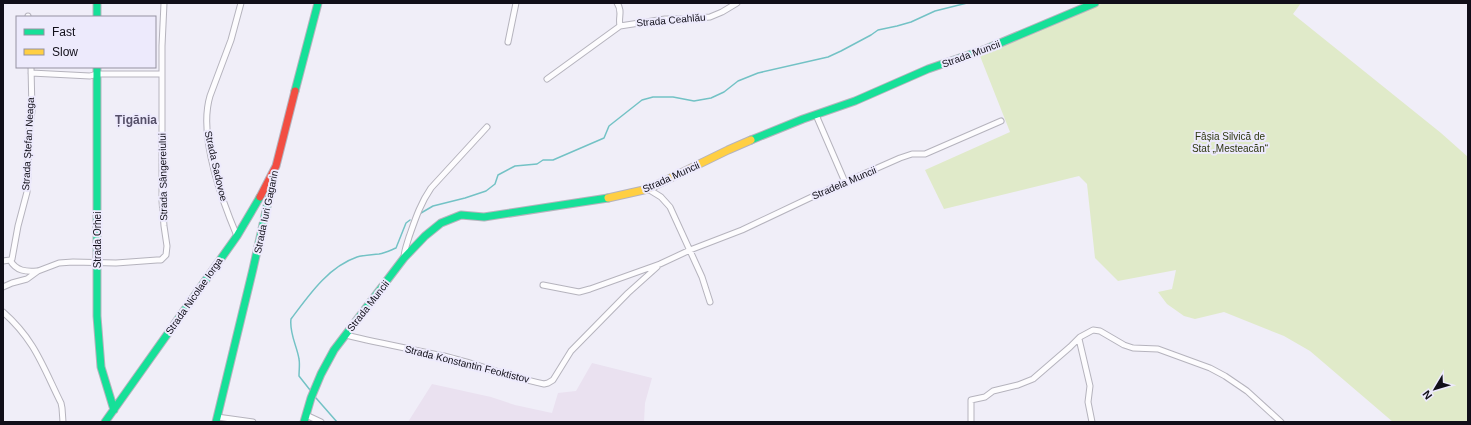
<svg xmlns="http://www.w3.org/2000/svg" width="1471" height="425" viewBox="0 0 1471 425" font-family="Helvetica,sans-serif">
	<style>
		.industrial { fill: #eae1f0 }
		.green { fill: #e0eac9 }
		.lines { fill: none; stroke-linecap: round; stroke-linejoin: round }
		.stream { stroke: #73c2c5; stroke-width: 1.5 }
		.street-casing { stroke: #b5b3bd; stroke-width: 7 }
		.fast-casing { stroke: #b5b3bd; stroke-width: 9 }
		.slow-casing { stroke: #b5b3bd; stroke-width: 9 }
		.jam-casing { stroke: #b5b3bd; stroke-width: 9 }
		.street { stroke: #fdfcfe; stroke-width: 5 }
		.fast { stroke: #16e098; stroke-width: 7 }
		.slow { stroke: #ffcf43; stroke-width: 7 }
		.jam { stroke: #f24e42; stroke-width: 7 }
		.labels { text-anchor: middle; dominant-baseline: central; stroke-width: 4; stroke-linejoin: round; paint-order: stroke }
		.street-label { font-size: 10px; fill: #110f19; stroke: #edeafc }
		.park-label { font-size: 10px; fill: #2d3710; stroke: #edeafc }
		.quarter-label { font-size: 12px; font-weight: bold; fill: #554f68; stroke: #edeafc }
	</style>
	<rect width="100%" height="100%" fill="#f0eef8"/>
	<!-- industrial -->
	<path class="industrial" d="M592,363L652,378L645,403L644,422H408L432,384L491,397L515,405L552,413L558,393L576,391Z"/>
	<!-- green -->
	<path class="green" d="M1103,3H1301L1293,14L1441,133L1468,157V422H1393L1310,351L1284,336L1224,312L1195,319L1184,316L1167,304L1158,292L1172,289L1176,270L1118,281L1095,258L1087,184L1079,176L944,209L925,170L1010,132L980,56Z"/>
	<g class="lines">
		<!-- stream -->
		<path class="stream" d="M421,213L433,206L465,198L486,191L495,184L498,175L515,166L537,164L543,160H553L604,138L609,126L642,100L653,97H673L694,101L711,98L724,92L738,81L758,73L828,57L841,51L871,35L878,30L897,26L911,22L935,11L967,3
			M310,390L299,376C299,370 300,364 299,359C297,346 289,333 291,319C309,295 328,267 357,257C364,255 372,255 379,254C385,253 391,250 396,248L406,223L410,220
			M316,398L337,422"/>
		<defs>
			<path id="street" d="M617,3C623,11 618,17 620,26
				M28,17V16
				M508,42L516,3
				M31,73L90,76L97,74H162
				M547,79L620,26L665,19H688L710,17L722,12L737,3
				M816,115L845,182
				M648,189L661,197L670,207L702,277L710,302
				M237,236C221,198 198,136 210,96L231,40L241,3
				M404,258C404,251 407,244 409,237C415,220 420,204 431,188L487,127
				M10,260C16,271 26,272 37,271
				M3,261L10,260L12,259L18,226L27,192L28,172L29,132L32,111L31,67
				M543,285L579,292L590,289L660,264L690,250L742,230L816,195L900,158L912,154H925L1001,121
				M3,287L12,283L27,279L38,271L59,263L73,262L116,263L157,260H161L166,255L167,246L164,226L162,201V46L164,3
				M3,312C35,340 43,367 61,403L62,408L63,422
				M346,335C378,343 411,349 444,356C477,364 510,377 544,384L548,383L553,380L571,351L628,293L657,267
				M1079,339L1090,386L1088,402L1092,422
				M306,415L321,422
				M217,417L253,422
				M971,422V400L985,397L993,391L1018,385L1033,379L1070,347L1080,337L1093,330L1100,331L1124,345L1133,348L1158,349L1210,368L1225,376L1247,391L1281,422"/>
			<path id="fast" d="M97,3V17
				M97,67V316L101,367L114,410
				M295,91L318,3
				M751,140L803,119L855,101L928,69L986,49L1095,3
				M105,422L237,236L260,197
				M216,422L253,269L274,175
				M304,422L311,398L321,374L334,350L404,258L425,236L441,223L461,215L484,217L608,198"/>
			<path id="slow" d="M608,198L648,189L728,150L751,140"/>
			<path id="jam" d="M260,197L276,166L295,91"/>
		</defs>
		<!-- street casing -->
		<use href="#street" class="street-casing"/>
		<!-- fast casing -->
		<use href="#fast" class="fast-casing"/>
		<!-- slow casing -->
		<use href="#slow" class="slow-casing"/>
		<!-- jam casing -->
		<use href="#jam" class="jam-casing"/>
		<!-- street -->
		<use href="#street" class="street"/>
		<!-- fast -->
		<use href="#fast" class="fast"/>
		<!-- slow -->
		<use href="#slow" class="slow"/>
		<!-- jam -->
		<use href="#jam" class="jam"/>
	</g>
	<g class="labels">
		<!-- street labels -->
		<g class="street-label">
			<text transform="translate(671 20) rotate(-5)">Strada Ceahlău</text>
			<text transform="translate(971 54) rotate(-20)">Strada Muncii</text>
			<text transform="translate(28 144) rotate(-87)">Strada Ștefan Neaga</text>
			<text transform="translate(216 166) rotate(77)">Strada Sadovoe</text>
			<text transform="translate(163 177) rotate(-91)">Strada Sângereiului</text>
			<text transform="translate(671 177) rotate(-24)">Strada Muncii</text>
			<text transform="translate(844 183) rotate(-23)">Stradela Muncii</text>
			<text transform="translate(266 212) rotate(-78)">Strada Iuri Gagarin</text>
			<text transform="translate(97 240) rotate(-90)">Strada Orhei</text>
			<text transform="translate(194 296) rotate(-55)">Strada Nicolae Iorga</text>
			<text transform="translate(368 306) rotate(-52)">Strada Muncii</text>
			<text transform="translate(467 364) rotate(14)">Strada Konstantin Feoktistov</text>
		</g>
		<!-- park labels -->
		<g class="park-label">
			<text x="1230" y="136">Fâșia Silvică de<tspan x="1230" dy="12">Stat „Mesteacăn“</tspan></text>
		</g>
		<!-- quarter labels -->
		<g class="quarter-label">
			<text x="136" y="120">Țigănia</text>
		</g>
	</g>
	<!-- border -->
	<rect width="1471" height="425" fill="none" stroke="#110f19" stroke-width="8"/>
	<!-- legend -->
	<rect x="16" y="16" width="140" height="52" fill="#edeafc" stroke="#9592a1"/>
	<rect x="24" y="29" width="20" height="6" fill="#16e098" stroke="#9592a1"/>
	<text x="52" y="36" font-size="12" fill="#110f19">Fast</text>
	<rect x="24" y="49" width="20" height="6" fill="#ffcf43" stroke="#9592a1"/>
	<text x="52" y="56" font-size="12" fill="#110f19">Slow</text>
	<!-- north arrow -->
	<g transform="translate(1435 389) rotate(232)" stroke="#edeafc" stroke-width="3" paint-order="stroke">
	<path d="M0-3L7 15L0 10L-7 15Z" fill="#110f19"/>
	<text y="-6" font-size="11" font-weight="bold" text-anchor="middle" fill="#110f19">N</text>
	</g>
</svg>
